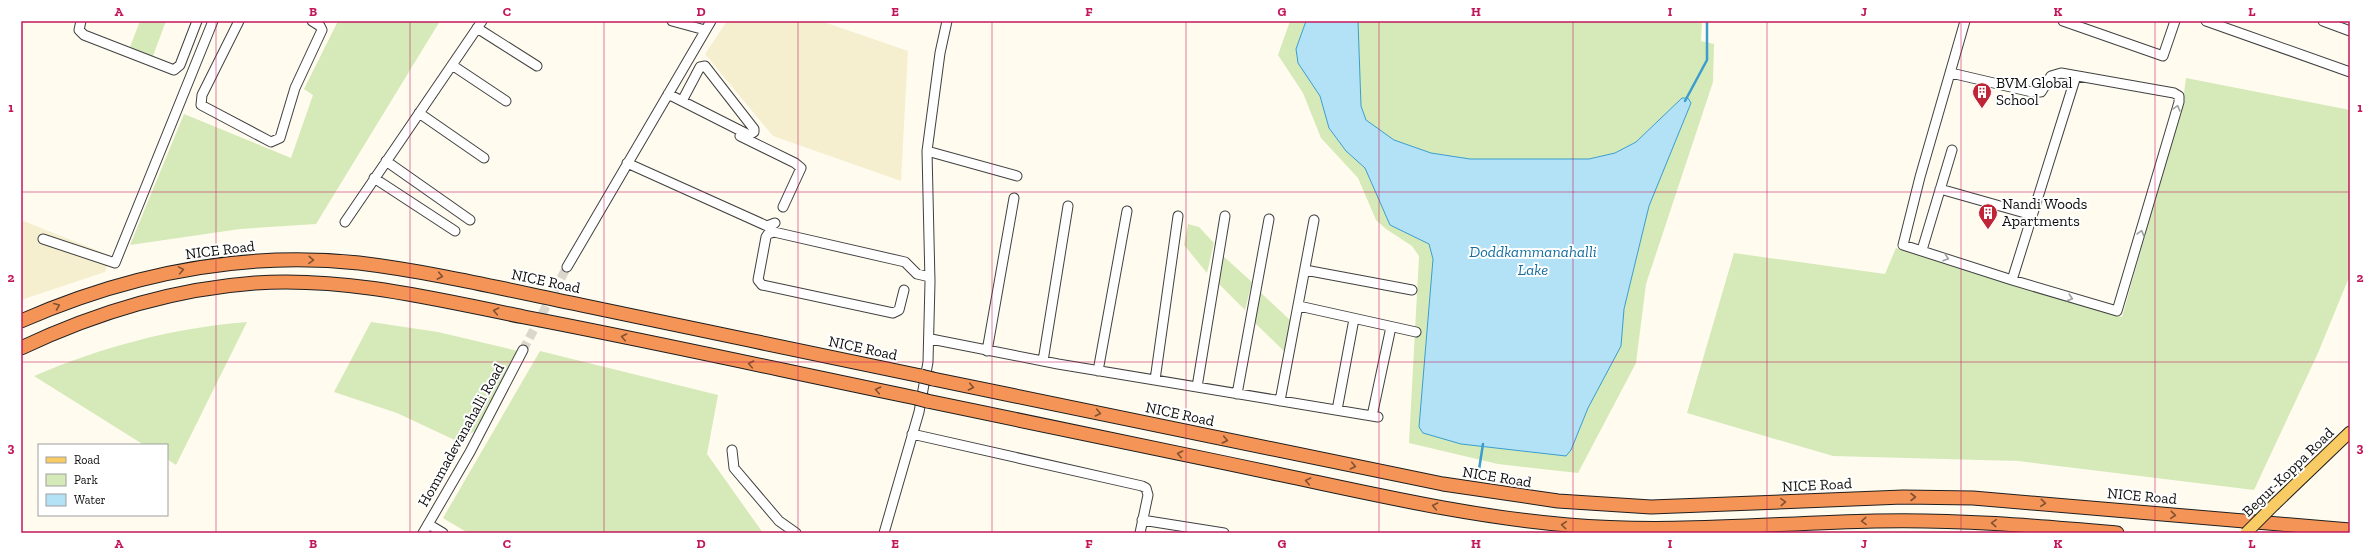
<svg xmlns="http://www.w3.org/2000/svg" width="2371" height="554" viewBox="0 0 2371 554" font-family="'Zilla Slab',serif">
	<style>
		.farmland { fill: #f5efcf }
		.green { fill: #d5eab8 }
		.water { fill: #b3e2f6; stroke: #3a9dce }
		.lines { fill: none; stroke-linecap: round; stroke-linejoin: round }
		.stream { stroke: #3a9dce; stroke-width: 2.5 }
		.minor-tunnel { stroke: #dbd7cd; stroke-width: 9; stroke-dasharray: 9 4.5; stroke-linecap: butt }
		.minor-casing { stroke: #414141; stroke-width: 11 }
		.major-casing { stroke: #1f1f1f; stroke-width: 13 }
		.highway-casing { stroke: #1f1f1f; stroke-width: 15 }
		.minor { stroke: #fff; stroke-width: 9 }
		.major { stroke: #f9cb65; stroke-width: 11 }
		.highway { stroke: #f59457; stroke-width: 13 }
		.major-bridge-casing { stroke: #1f1f1f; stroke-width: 13; stroke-linecap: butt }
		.highway-bridge-casing { stroke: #1f1f1f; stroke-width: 15; stroke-linecap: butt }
		.major-bridge { stroke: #f9cb65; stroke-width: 11 }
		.highway-bridge { stroke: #f59457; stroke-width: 13 }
		.oneway { stroke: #9f9f9f }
		.oneway2 { stroke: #825132 }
		.grid { fill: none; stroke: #c2185b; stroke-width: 1; stroke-opacity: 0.55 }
		.labels { text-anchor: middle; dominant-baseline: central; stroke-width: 4; stroke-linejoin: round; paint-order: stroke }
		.poi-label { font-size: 15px; fill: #0e0e0e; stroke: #fff; text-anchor: start }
		.street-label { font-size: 15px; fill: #0e0e0e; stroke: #fff }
		.water-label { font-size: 16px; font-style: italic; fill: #166ea1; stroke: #fff }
		.neatline { fill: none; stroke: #c2185b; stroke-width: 1.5 }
		.grid-label { font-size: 13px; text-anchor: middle; font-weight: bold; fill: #c2185b }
	</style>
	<rect width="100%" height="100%" fill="#fffbef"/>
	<!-- farmland -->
	<path class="farmland" d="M727,21H821L908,51L901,181L773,136L705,54Z
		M21,220L111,256L105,272L21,300Z"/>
	<!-- green -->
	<path class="green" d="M140,21H166L153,56L130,47Z
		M338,21H440L316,224L240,229L130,245L184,114L291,158L313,95L304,89Z
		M1290,21H1306L1296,49L1298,63L1320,96L1329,128L1346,151L1365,168L1390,225L1429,244L1433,259L1419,427L1423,433L1571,450L1588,408L1621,346L1624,309L1649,206L1691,103L1682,98L1636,142L1615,153L1589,159H1470L1431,153L1394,140L1366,120L1361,106L1358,21H1702L1701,41L1714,44L1713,82L1646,284L1636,363L1578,473L1498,464L1409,443L1419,256L1412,246L1386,229L1376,220L1358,178L1321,138L1303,93L1278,55Z
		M2186,78L2350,110V275L2318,353L2254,490L2018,461L1833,456L1687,413L1734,253L1885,274L1896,248L2122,317L2183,101Z
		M1188,224L1199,227L1214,243L1207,273L1184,245Z
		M1222,255L1252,282L1245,310L1218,283Z
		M1259,291L1291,321L1285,352L1254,322Z
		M247,322L176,465L167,459V445H144L34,376C102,347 172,328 247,322Z
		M371,322L438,332L518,351L478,431L467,434L461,443L397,413L334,392Z
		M540,351L718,395L707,454L763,533H468L443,518Z"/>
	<!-- water -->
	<path class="water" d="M1306,21H1358L1361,106L1366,120L1394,140L1431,153L1470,159H1589L1615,153L1636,142L1682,98H1688L1691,103L1649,206L1624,309L1621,346L1588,408L1571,450L1566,456L1461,444L1423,433L1419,427L1433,259L1429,244L1390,225L1365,168L1346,151L1329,128L1320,96L1298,63L1296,49Z"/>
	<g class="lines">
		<!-- stream -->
		<path class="stream" d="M1685,101L1707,60V21
			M1478,476L1483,444"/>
		<!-- minor-tunnel -->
		<path class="minor-tunnel" d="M523,350L567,267"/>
		<defs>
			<path id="minor" d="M81,21L79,30L84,35L174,70L180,65L197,21
				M239,21L202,95L201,105L271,142L280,138L295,88L322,30L320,26L312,21
				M672,21L705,30
				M2063,21L2163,56L2175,21
				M2206,21L2350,72
				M2323,21L2350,31
				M477,28L537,66
				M452,65L506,101
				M1951,73L2032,92H2041L2051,76L2061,73L2174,93L2179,96V102L2117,311L2012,280L1903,245L1920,177L1965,21
				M668,94L749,135L754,132V129L705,66L700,67L682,101
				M419,113L484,158
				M740,136L795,163L801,168L783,207
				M927,151L1017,176
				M386,161L470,220
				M627,163L767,226L775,223
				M374,178L455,231
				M1940,189L2032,215
				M345,222L482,21
				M43,239L115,263L213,21
				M1922,250L1952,150
				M567,267L711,21
				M1305,270L1412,290
				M2012,280L2076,76
				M904,290L899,310L893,313L762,285L758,280L766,237L768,234L774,232L905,262L917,274L930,277
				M1299,306L1416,332
				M931,339L1058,364L1378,417
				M987,351L1014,198
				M1043,361L1068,206
				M1098,371L1127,211
				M1155,380L1178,216
				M1197,387L1225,216
				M1237,394L1269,219
				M1280,401L1314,220
				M1337,410L1354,319
				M1372,416L1391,327
				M912,434L1142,486L1146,488L1148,495L1140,533
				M732,450L734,468L779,521L796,533
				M1142,520L1224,533
				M428,524L443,533
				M423,533L470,452L523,350
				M884,533L919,412L928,362L930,282L927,151L940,53L947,21"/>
			<path id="major" d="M2275,504L2350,432"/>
			<path id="highway" d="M21,321C128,274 242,251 359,263C433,272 508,290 581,305C694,328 808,353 921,376
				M21,348C95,313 173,289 255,283C346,277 435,299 524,317C655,342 785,371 916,398
				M933,379L1443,484L1558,501L1651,507L1903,497L1973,498L2350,530
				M927,401C1046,426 1164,450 1282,475C1377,495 1471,517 1568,525C1670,534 1773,523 1875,521C1956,519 2036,526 2117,533"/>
		</defs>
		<!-- minor casing -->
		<use href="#minor" class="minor-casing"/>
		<!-- major casing -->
		<use href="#major" class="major-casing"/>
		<!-- highway casing -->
		<use href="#highway" class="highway-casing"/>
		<!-- minor -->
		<use href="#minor" class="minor"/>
		<!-- major -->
		<use href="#major" class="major"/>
		<!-- highway -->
		<use href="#highway" class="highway"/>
		<defs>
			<path id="major-bridge" d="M2246,533L2275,504"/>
			<path id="highway-bridge" d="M921,376L933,379
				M916,398L927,401"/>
		</defs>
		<!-- major-bridge casing -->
		<use href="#major-bridge" class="major-bridge-casing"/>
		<!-- highway-bridge casing -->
		<use href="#highway-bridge" class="highway-bridge-casing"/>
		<!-- major-bridge -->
		<use href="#major-bridge" class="major-bridge"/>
		<!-- highway-bridge -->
		<use href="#highway-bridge" class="highway-bridge"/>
	</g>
	<!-- one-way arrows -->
	<defs><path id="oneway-chevron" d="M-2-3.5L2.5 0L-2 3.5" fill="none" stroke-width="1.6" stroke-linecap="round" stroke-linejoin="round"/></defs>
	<g class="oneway">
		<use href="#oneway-chevron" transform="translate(2177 108) rotate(-74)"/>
		<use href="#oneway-chevron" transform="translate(2141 233) rotate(-74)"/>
		<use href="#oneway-chevron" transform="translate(1946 258) rotate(18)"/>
		<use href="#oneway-chevron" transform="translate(2070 298) rotate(17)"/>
	</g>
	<g class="oneway2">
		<use href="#oneway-chevron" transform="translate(311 260) rotate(2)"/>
		<use href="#oneway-chevron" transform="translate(181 270) rotate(-10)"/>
		<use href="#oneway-chevron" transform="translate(440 276) rotate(11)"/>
		<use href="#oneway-chevron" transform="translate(57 306) rotate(-22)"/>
		<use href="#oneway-chevron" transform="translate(496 311) rotate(-169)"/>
		<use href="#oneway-chevron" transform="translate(624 337) rotate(-168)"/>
		<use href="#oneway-chevron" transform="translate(751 364) rotate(-168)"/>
		<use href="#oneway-chevron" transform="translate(971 387) rotate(12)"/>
		<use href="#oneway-chevron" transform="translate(878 390) rotate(-168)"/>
		<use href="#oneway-chevron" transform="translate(1098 413) rotate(12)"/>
		<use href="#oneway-chevron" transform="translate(1225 440) rotate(12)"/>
		<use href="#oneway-chevron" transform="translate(1180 454) rotate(-168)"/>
		<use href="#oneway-chevron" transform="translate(1353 466) rotate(12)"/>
		<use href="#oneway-chevron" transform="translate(1308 481) rotate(-168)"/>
		<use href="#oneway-chevron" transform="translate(1913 497)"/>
		<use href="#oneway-chevron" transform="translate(1783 502) rotate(-3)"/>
		<use href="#oneway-chevron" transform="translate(2043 503) rotate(5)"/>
		<use href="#oneway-chevron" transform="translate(1435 506) rotate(-169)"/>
		<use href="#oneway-chevron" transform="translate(2173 515) rotate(5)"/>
		<use href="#oneway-chevron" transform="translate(1864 521) rotate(178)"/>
		<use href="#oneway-chevron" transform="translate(1994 523) rotate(-176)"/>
		<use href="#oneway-chevron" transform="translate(1564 525) rotate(-175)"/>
	</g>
	<!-- grid -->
	<path class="grid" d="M216,21V533M410,21V533M604,21V533M798,21V533M992,21V533M1186,21V533M1379,21V533M1573,21V533M1767,21V533M1961,21V533M2155,21V533M21,192H2350M21,362H2350"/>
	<!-- icons -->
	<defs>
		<symbol id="building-pin" viewBox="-11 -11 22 30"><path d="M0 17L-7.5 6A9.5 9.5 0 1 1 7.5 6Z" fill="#bf2537" stroke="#fff"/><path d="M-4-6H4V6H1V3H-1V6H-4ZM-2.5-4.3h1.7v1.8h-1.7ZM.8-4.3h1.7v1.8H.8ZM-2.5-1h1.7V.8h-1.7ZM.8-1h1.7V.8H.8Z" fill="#fff"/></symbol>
	</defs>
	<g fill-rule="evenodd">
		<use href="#building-pin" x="1971" y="81" width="22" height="30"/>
		<use href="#building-pin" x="1977" y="202" width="22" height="30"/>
	</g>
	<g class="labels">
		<!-- poi labels -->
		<g class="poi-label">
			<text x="1996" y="83">BVM Global<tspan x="1996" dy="17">School</tspan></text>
			<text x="2002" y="204">Nandi Woods<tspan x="2002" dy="17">Apartments</tspan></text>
		</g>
		<!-- street labels -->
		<g class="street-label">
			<text transform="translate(220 250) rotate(-7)">NICE Road</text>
			<text transform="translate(546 281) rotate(12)">NICE Road</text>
			<text transform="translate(863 348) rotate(12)">NICE Road</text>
			<text transform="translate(1180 414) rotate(12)">NICE Road</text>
			<text transform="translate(461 435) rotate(-61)">Hommadevanahalli Road</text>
			<text transform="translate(2288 472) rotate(-44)">Begur-Koppa Road</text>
			<text transform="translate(1497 477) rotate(9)">NICE Road</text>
			<text transform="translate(1817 485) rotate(-3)">NICE Road</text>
			<text transform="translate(2142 496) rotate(5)">NICE Road</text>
		</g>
		<!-- water labels -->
		<g class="water-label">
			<text x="1533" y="251">Doddkammanahalli<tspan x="1533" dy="18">Lake</tspan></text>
		</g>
	</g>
	<!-- border -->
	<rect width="2371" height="554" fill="none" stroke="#ffffff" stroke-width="44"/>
	<!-- legend -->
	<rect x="38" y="444" width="130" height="72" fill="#ffffff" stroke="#9f9f9f"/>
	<rect x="46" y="457" width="20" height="6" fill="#f9cb65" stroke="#9f9f9f"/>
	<text x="74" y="464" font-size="12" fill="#0e0e0e">Road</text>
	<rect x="46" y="474" width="20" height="12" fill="#d5eab8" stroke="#9f9f9f"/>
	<text x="74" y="484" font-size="12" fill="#0e0e0e">Park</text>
	<rect x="46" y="494" width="20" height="12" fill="#b3e2f6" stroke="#9f9f9f"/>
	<text x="74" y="504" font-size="12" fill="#0e0e0e">Water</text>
	<rect x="22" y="22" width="2327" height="510" class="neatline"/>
	<g class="grid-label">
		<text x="119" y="16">A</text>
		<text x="313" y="16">B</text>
		<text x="507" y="16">C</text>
		<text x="701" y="16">D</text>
		<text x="895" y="16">E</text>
		<text x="1089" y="16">F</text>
		<text x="1282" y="16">G</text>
		<text x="1476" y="16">H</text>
		<text x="1670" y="16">I</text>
		<text x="1864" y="16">J</text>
		<text x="2058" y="16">K</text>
		<text x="2252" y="16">L</text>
		<text x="11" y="112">1</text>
		<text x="2360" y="112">1</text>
		<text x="11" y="282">2</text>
		<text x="2360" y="282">2</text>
		<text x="11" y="452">3</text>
		<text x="2360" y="452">3</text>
		<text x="119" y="548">A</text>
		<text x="313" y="548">B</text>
		<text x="507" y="548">C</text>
		<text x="701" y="548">D</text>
		<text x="895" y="548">E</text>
		<text x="1089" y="548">F</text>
		<text x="1282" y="548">G</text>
		<text x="1476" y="548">H</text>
		<text x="1670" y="548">I</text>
		<text x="1864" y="548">J</text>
		<text x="2058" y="548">K</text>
		<text x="2252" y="548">L</text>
	</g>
</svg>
